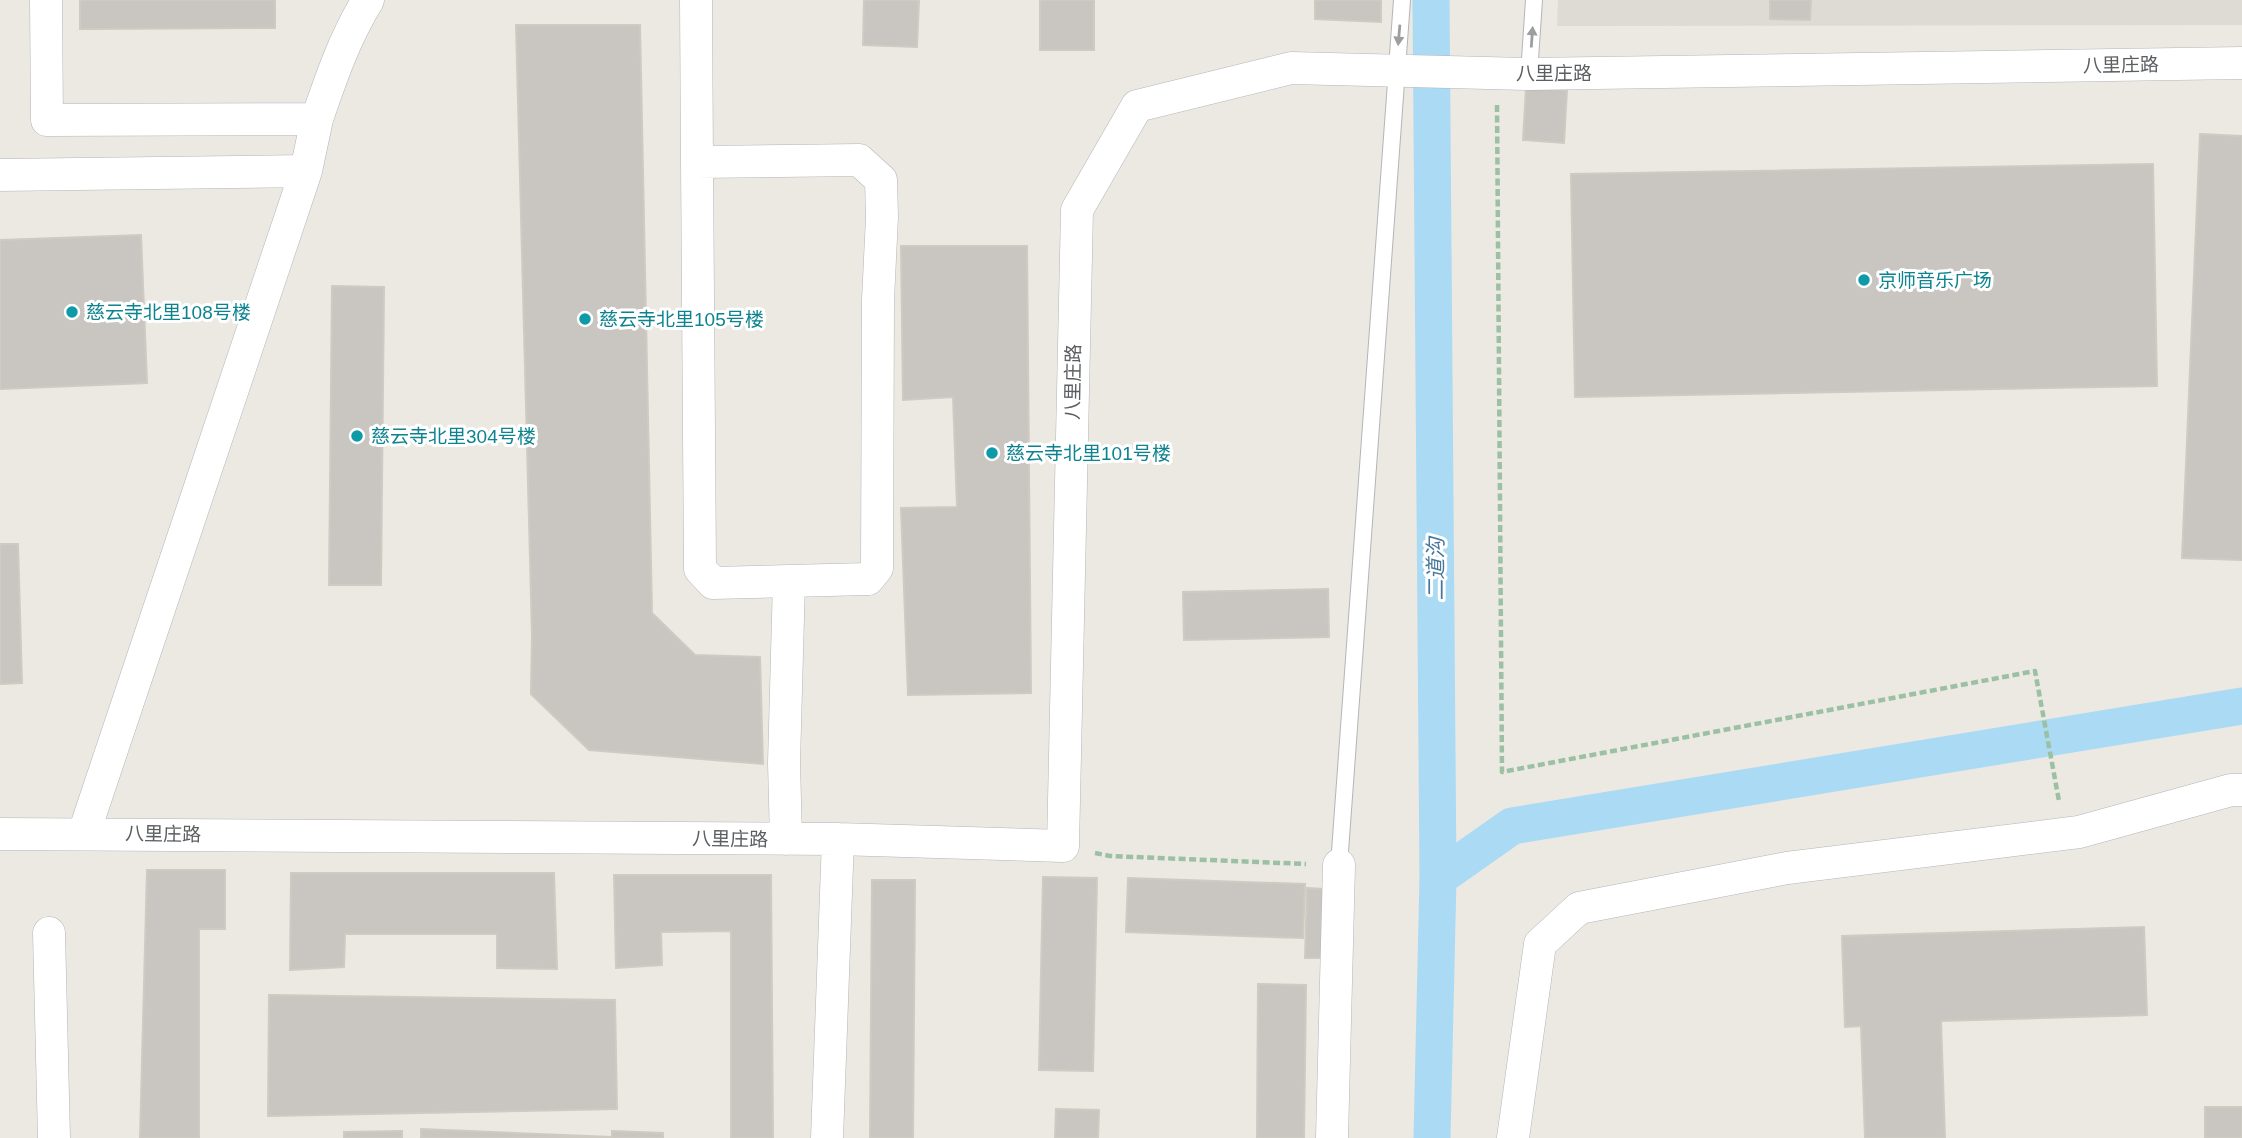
<svg xmlns="http://www.w3.org/2000/svg" width="2242" height="1138" viewBox="0 0 2242 1138" font-family="Arial,'Noto Sans SC',sans-serif">
	<style>
		.education { fill: #dedad4 }
		.lines { fill: none; stroke-linecap: round; stroke-linejoin: round }
		.canal { stroke: #aadaf4; stroke-width: 37 }
		.building { fill: #c9c5c1; stroke: #cfcac2; stroke-width: 2 }
		.service-casing { stroke: #b3b5b8; stroke-width: 18 }
		.minor-casing { stroke: #b3b5b8; stroke-width: 33 }
		.path { stroke: #9cc0a3; stroke-width: 4.5; stroke-dasharray: 7 3.5; stroke-linecap: butt }
		.service { stroke: #fff; stroke-width: 16 }
		.minor { stroke: #fff; stroke-width: 32 }
		.oneway { fill: #9d9ea0 }
		.culture-dot { fill: #0f9aa8; stroke: #fff; stroke-width: 2.5 }
		.labels { text-anchor: middle; dominant-baseline: central; stroke-width: 6; stroke-linejoin: round; paint-order: stroke }
		.street-label { font-size: 19px; fill: #5b5e61; stroke: #fff }
		.culture-label { font-size: 19px; fill: #0d838f; stroke: #fff; text-anchor: start }
		.water-label { font-size: 21px; font-style: italic; fill: #47789b; stroke: #fff }
	</style>
	<rect width="100%" height="100%" fill="#ebe9e2"/>
	<!-- education -->
	<path class="education" d="M1558,0H2242V25L1557,26Z"/>
	<g class="lines">
		<!-- canal -->
		<path class="canal" d="M1431,0L1438,878L1432,1138
			M1438,878L1512,826L2242,706"/>
	</g>
	<!-- building -->
	<path class="building" d="M80,0H275V28L80,29Z
		M864,0H919L917,47L863,45Z
		M1040,0H1094V50H1040Z
		M1315,0H1381V22L1315,19Z
		M1770,0H1811L1810,20L1770,19Z
		M516,25H640L652,613L695,655L760,657L763,764L589,750L531,694L532,635Z
		M1526,88L1567,90L1564,143L1523,140Z
		M2200,134L2242,136V560L2182,558Z
		M2153,164L2157,386L1575,397L1571,174Z
		M141,235L147,383L0,389V240Z
		M901,246H1027L1031,693L908,695L901,508L957,507L953,397L903,400Z
		M332,286L384,287L381,585H329Z
		M0,544H18L22,683L0,684Z
		M1328,589L1329,637L1184,640L1183,592Z
		M147,870H225V929H199V1138H140Z
		M291,873H554L557,969L497,968V934H345L344,967L290,970Z
		M614,875H771L773,1138H731V931L661,932L662,965L616,968Z
		M1043,877L1097,878L1093,1071L1039,1070Z
		M1128,878L1305,884L1303,938L1126,932Z
		M872,880H915L913,1138H870Z
		M1307,888L1324,889L1322,958H1305Z
		M2144,927L2147,1015L1941,1021L1945,1138H1865L1861,1026L1845,1027L1842,936Z
		M1258,984L1306,985L1304,1138H1257Z
		M269,995L615,1000L617,1109L268,1116Z
		M2205,1107H2242V1138H2205Z
		M1056,1109L1099,1110L1098,1138H1055Z
		M421,1129L612,1137L421,1138Z
		M402,1131V1138H344V1132Z
		M612,1131L663,1133V1138H612Z"/>
	<g class="lines">
		<defs>
			<path id="service" d="M1529,74L1534,0
				M1339,865L1402,0"/>
			<path id="minor" d="M46,0L47,120L317,119L306,171
				M696,0L697,162L859,160L881,180L882,217L878,300L877,568L868,579L789,581L784,763L786,839
				M317,119C331,78 345,37 368,0
				M697,162L700,569L713,583L789,581
				M0,175L306,171L84,833
				M0,834L838,839L1063,846L1077,210L1137,106L1291,68L1529,74L2242,63
				M49,933L54,1138
				M827,1138L838,839
				M1332,1138L1339,865
				M1513,1138L1540,944L1579,908L1787,868L2079,832L2231,790H2242"/>
		</defs>
		<!-- service casing -->
		<use href="#service" class="service-casing"/>
		<!-- minor casing -->
		<use href="#minor" class="minor-casing"/>
		<!-- path -->
		<path class="path" d="M1497,105L1502,772L2035,671L2059,801
			M1095,853L1110,856L1306,864"/>
		<!-- service -->
		<use href="#service" class="service"/>
		<!-- minor -->
		<use href="#minor" class="minor"/>
	</g>
	<!-- one-way arrows -->
	<defs><path id="oneway-solid" d="M-6-.8H1V-3.2L6.5 0L1 3.2V.8H-6Z" transform="scale(1.75)"/></defs>
	<g class="oneway">
		<use href="#oneway-solid" transform="translate(1399 35) rotate(95)"/>
		<use href="#oneway-solid" transform="translate(1532 37) rotate(-86)"/>
	</g>
	<!-- markers -->
	<g class="culture-dot">
		<circle cx="1864" cy="280" r="7"/>
		<circle cx="72" cy="312" r="7"/>
		<circle cx="585" cy="319" r="7"/>
		<circle cx="357" cy="436" r="7"/>
		<circle cx="992" cy="453" r="7"/>
	</g>
	<g class="labels">
		<!-- street labels -->
		<g class="street-label">
			<text transform="translate(2121 65) rotate(-1)">八里庄路</text>
			<text x="1554" y="73">八里庄路</text>
			<text transform="translate(1073 382) rotate(-89)">八里庄路</text>
			<text transform="translate(163 834) rotate(1)">八里庄路</text>
			<text transform="translate(730 839) rotate(1)">八里庄路</text>
		</g>
		<!-- culture labels -->
		<g class="culture-label">
			<text x="1878" y="280">京师音乐广场</text>
			<text x="86" y="312">慈云寺北里108号楼</text>
			<text x="599" y="319">慈云寺北里105号楼</text>
			<text x="371" y="436">慈云寺北里304号楼</text>
			<text x="1006" y="453">慈云寺北里101号楼</text>
		</g>
		<!-- water labels -->
		<g class="water-label">
			<text transform="translate(1435 569) rotate(-90)">二道沟</text>
		</g>
	</g>
</svg>
